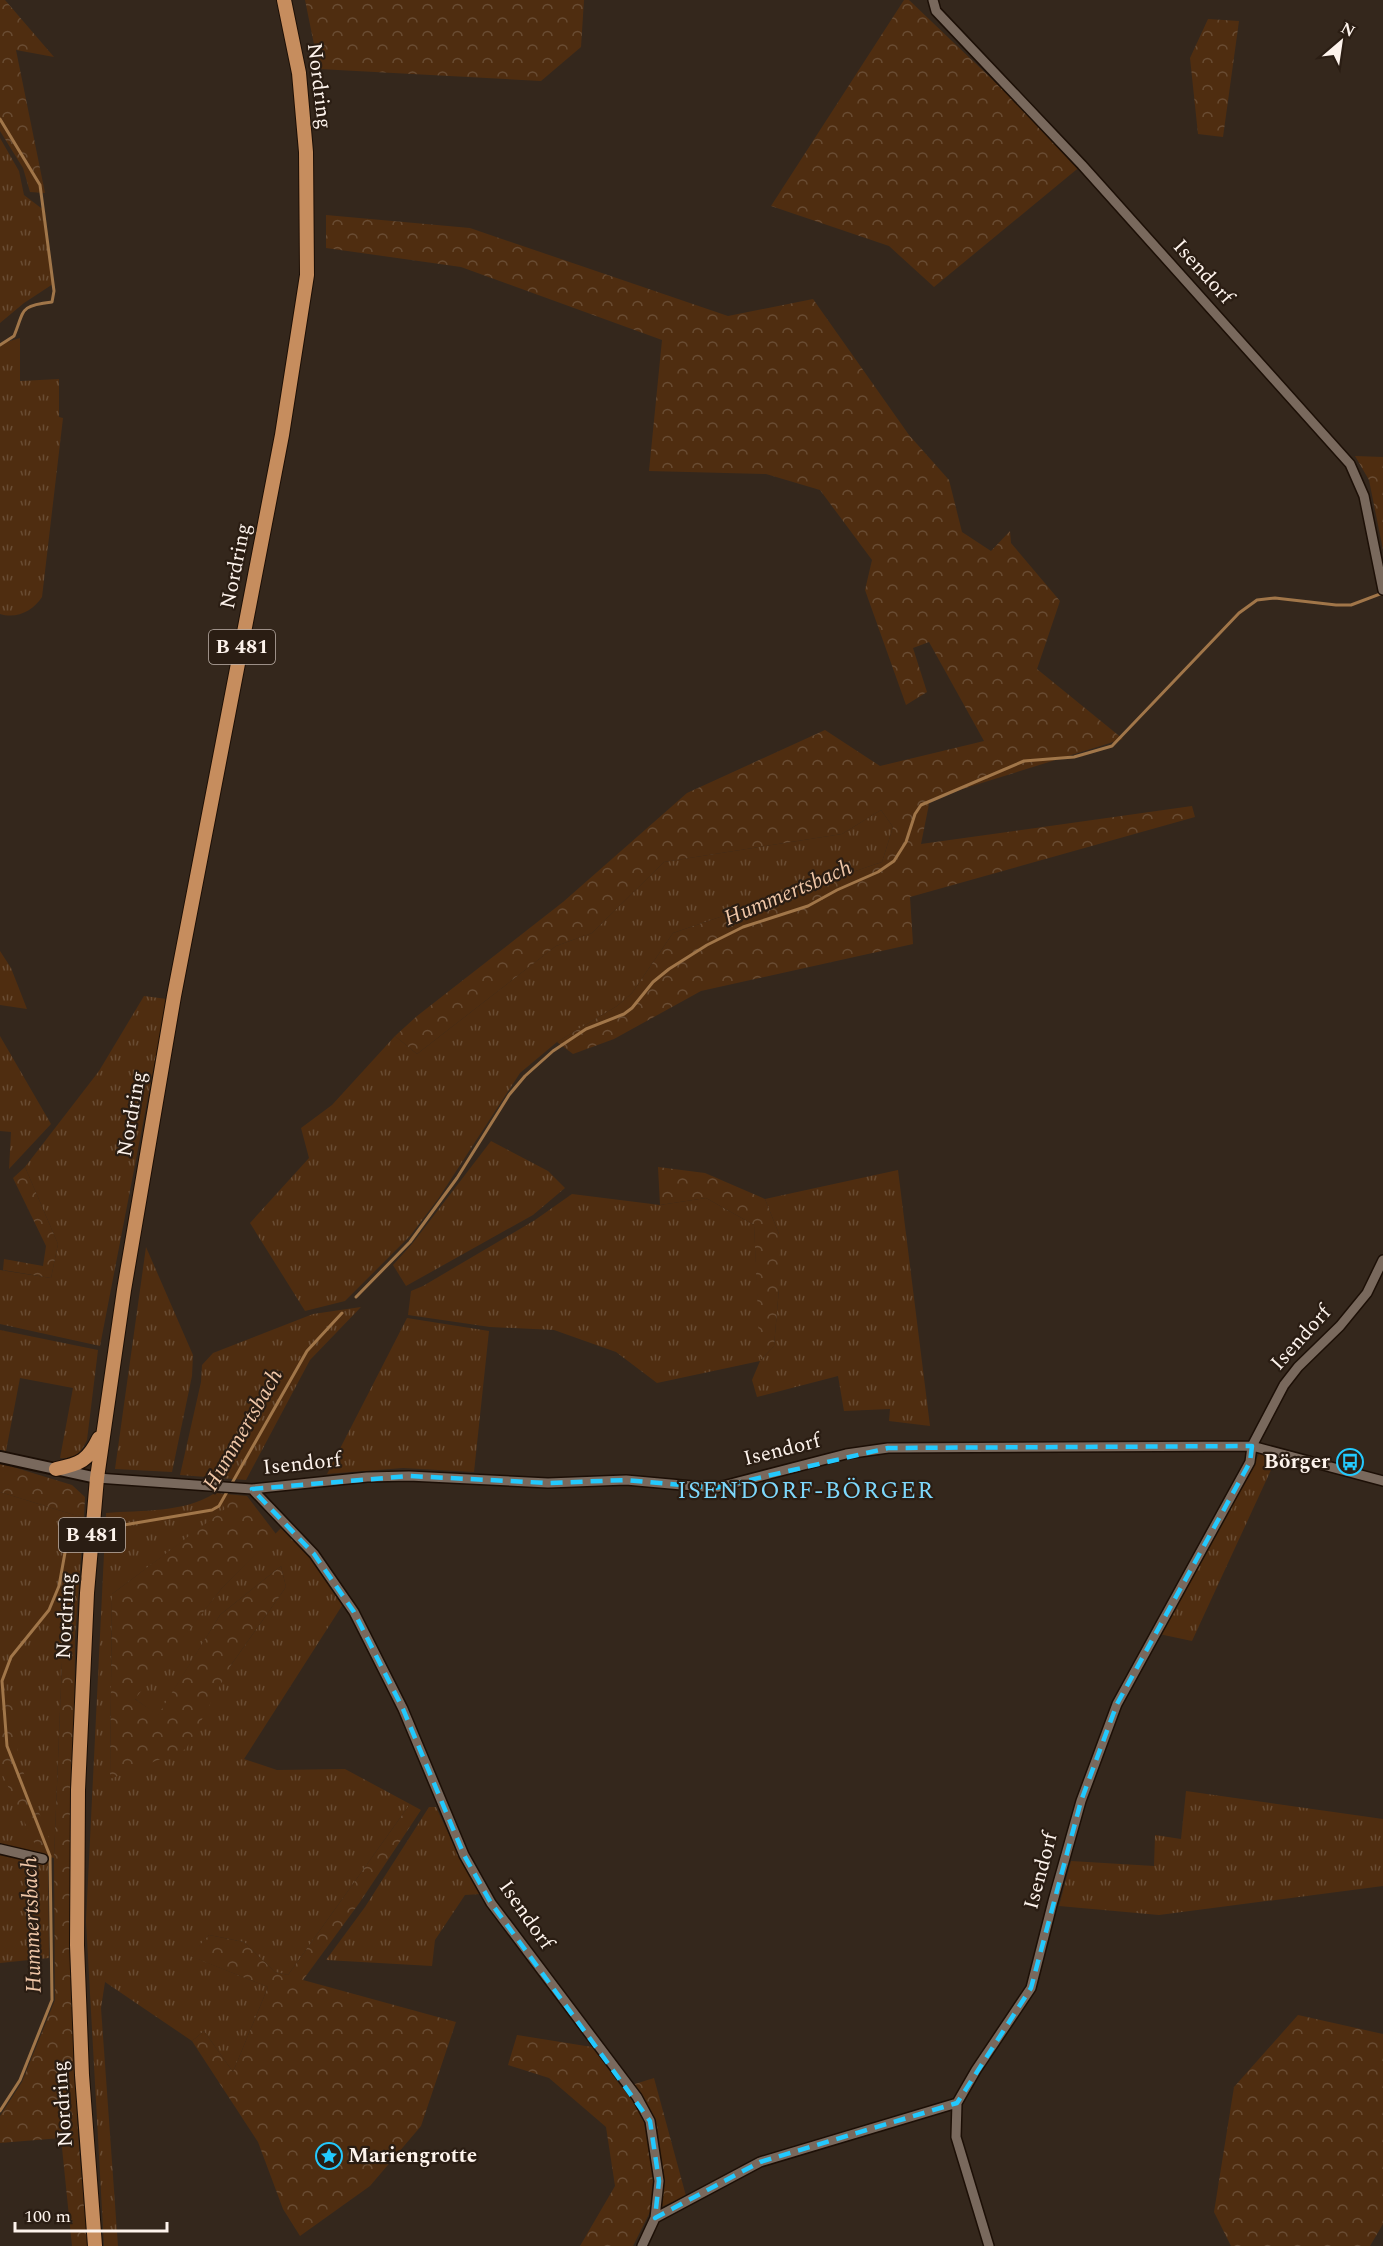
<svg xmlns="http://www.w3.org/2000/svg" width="1383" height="2246" viewBox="0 0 1383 2246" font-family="Spectral,serif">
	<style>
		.grass { fill: url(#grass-tufts) }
		.forest { fill: url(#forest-crowns) }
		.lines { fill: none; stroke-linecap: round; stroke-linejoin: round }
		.stream { stroke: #a17649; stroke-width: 3 }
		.minor-casing { stroke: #1c0f06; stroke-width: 12 }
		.tertiary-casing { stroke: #1c0f06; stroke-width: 14 }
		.primary-casing { stroke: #1c0f06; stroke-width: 16 }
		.minor { stroke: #79695d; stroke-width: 9 }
		.tertiary { stroke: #79695d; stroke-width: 10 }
		.primary { stroke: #c68d5e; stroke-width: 14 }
		.marked { fill: none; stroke: #23c9fe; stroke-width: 4.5; stroke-dasharray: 12 8; stroke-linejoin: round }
		.labels { text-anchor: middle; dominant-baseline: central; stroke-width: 4.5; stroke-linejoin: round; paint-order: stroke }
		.shield { fill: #2a1d13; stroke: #beb3ab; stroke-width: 1.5 }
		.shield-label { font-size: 20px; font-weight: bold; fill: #fdf3ec }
		.street-label { font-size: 21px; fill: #fdf3ec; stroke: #2a1d13 }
		.poi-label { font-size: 21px; font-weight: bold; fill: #fdf3ec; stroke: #2a1d13; text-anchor: end }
		.water-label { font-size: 22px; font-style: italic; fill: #f0c7a8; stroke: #2a1d13 }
		.quarter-label { font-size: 24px; letter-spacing: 1.5px; fill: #7ed8fc; stroke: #2a1d13 }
	</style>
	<defs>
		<pattern id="grass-tufts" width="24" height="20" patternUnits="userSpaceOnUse" patternTransform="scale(1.5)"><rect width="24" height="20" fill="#4f2d10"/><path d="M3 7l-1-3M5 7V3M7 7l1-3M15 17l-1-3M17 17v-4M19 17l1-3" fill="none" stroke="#694c33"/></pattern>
		<pattern id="forest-crowns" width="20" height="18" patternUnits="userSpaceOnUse" patternTransform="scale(1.5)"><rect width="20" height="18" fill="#4f2d10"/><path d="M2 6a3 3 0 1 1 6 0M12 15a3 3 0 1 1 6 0" fill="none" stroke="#694c33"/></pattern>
	</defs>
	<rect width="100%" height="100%" fill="#34271c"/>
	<!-- grass -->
	<path class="grass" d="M0,138L19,171L24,195L45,211L53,284L24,303L0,323Z
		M20,338V381L59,379V417L63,418L42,597C33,611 17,619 0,614V344Z
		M881,810L893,827L882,862L673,933L632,993L617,1006L557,1042L520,1073L438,1199L410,1236L345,1301L305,1311L250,1223L309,1158L301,1128L332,1105L395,1036L417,1054L556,946L592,933L664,862L842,834Z
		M0,951L11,968L27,1009L0,1005Z
		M144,996L167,999L100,1346L0,1324V1270L51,1278L58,1244L25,1167L99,1071Z
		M0,1036L51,1124L9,1169L11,1132L0,1131Z
		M491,1141L548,1171L565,1188L533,1215L406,1286L393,1265L412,1244Z
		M898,1170L930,1426L889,1421L890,1409L844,1411L838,1376L757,1397L752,1380L760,1361L657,1383L616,1352L554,1330L490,1327L408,1315L411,1291L423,1286L535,1220L572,1194L660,1205L706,1198L754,1225L761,1360L774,1346L779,1288V1234L765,1199Z
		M146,1247L193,1355L192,1376L172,1472L115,1469Z
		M361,1307L310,1360L246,1480L180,1475L201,1382L202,1365L213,1353L313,1314Z
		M407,1318L489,1331L474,1472L403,1468L327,1474Z
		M0,1330L98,1350L87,1440C81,1453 74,1460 60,1458L73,1388L20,1378L6,1451L0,1450Z
		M1260,1452L1277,1457L1192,1641L1159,1634Z
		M0,1492L84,1518L75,1637H63L54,1858L0,1845Z
		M215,1493L226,1509L112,1594L110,1779L231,1665L286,1587L281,1566L220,1615L158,1716L134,1698L222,1588L281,1528L310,1555L345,1601L244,1759L277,1770L345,1769L410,1804L288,1975L275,1972L244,1942L209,1935L191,1956L268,1987L233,2072L204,2031L192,2041L105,1982L101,2008L118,2246H104L86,1921L106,1513C142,1510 184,1513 215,1493Z
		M1186,1791L1383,1819V1886L1159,1915L1059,1906L1071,1861L1154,1866L1155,1835L1181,1839Z
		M429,1807H436L458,1854L481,1894L465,1895L435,1940L432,1966L326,1960L365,1907Z
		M0,1851L48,1862L49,1958L0,1963Z"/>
	<!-- forest -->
	<path class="forest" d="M0,0H5L54,57L16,50L45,193L30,192L23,168L0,131Z
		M305,0H584L581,47L541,81L319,69Z
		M904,0H909L1082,165L934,287L889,246L771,206Z
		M1208,19L1239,21L1223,137L1198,134L1190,58Z
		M326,215L470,228L728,316L813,299L909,435L949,480L962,532L991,551L1010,531L1011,543L1060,601L1037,669L1123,739L930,799L921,844L1192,806L1195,817L910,897L913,944L701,991L614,1039L573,1054L557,1042L617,1006L632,993L673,933L882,862L893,827L881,810L842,834L664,862L592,933L556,946L417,1054L395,1036L417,1016L563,902L687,793L825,730L880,766L984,741L929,642L913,648L927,692L906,705L865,590L872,560L820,490L766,474L649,471L662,340L461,267L326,248Z
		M1355,456L1383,457V550L1369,480Z
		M25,1167L58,1244L51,1278L3,1270L4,1259L43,1266L46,1246L13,1178Z
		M658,1167L705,1173L765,1199L779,1234V1288L774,1346L760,1361L754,1225L706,1198L660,1205Z
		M0,1463L72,1485L85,1497L84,1518L0,1492Z
		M215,1493L247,1496L276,1534L222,1588L135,1699L158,1715L220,1615L281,1566L286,1587L231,1665L186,1749L110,1779L112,1594L225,1509Z
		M63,1637H75L73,2018L78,2135L88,2246H72L61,2138L0,2143V2116L22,2082L55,2000L54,1858Z
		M0,1693H13L18,1758L50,1841L37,1849L0,1769Z
		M410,1804L421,1810L360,1902L303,1980L456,2022L421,2126L370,2186L300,2236L283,2209L258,2142L192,2041L204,2031L233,2072L268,1987L190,1956L209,1935L244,1942L275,1972L288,1975Z
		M1298,2015L1383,2034V2224L1370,2246H1231L1214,2212L1234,2087Z
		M517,2035L592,2047L622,2088L654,2078L686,2196L650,2212L633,2246H580L615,2186L606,2127L549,2078L508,2065Z"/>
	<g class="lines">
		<!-- stream -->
		<path class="stream" d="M0,119L40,185L54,291L52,302C19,306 25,309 14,336L0,345
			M356,1297L410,1242L457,1178L509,1095L525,1076L553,1051L586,1029L624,1014L632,1008L653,982L669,969L707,945L743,927L808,906L837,890L878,872L894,861L906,842L915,814L921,805L1024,761L1074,757L1112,746L1239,613L1257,600L1275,598L1336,605H1351L1383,593
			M112,1527L212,1510L219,1506L307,1351L342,1313
			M0,2111L20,2080L52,2000L50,1856L7,1746L2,1681L11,1657L49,1610L59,1586L66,1547L75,1541"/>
		<defs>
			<path id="minor" d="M933,0L936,11L1082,165L1350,464L1364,496L1383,590
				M97,1478L252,1489L367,1477L409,1476L548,1483L626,1480L715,1488L846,1454L888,1448L1252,1446L1383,1481
				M252,1489L314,1554L354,1612L403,1709L464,1855L491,1903L637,2097L650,2121L659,2181L655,2218L642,2246
				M0,1849L43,1859
				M655,2218L760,2162L957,2103
				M989,2246L956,2137L957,2103L976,2070L1031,1988L1053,1901L1081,1801L1117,1704L1250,1462L1252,1446L1284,1385L1298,1367L1340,1326L1367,1293L1383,1260"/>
			<path id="tertiary" d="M0,1457L97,1478"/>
			<path id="primary" d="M56,1469C80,1464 88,1461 99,1438
				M95,2246L82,2075L77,1945L78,1790L87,1593L97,1478L124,1290L174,996L282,435L307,275L306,152L299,73L284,0"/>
		</defs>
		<!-- minor casing -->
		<use href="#minor" class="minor-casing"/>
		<!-- tertiary casing -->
		<use href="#tertiary" class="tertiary-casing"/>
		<!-- primary casing -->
		<use href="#primary" class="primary-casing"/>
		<!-- minor -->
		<use href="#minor" class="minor"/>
		<!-- tertiary -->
		<use href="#tertiary" class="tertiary"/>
		<!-- primary -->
		<use href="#primary" class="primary"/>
	</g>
	<!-- marked area -->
	<path class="marked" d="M1252,1446L1250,1462L1117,1704L1081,1801L1031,1988L957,2103L760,2162L655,2218L659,2181L650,2121L491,1903L464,1855L403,1709L354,1612L314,1554L252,1489L409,1476L548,1483L626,1480L715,1488L888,1448Z"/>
	<!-- icons -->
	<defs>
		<symbol id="bus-ring" viewBox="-11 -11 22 22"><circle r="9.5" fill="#2a1d13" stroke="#23c9fe" stroke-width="1.5"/><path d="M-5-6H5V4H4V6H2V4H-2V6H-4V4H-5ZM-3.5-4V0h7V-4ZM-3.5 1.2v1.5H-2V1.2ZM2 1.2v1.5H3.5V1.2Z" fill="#23c9fe"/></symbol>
		<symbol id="sight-ring" viewBox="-11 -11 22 22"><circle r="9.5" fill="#2a1d13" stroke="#23c9fe" stroke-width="1.5"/><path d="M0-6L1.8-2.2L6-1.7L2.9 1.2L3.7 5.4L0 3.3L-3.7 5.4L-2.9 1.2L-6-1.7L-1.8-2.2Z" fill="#23c9fe"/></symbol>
	</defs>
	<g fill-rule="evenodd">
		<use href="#bus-ring" x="1335" y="1447" width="30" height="30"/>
		<use href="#sight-ring" x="314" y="2141" width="30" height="30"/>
	</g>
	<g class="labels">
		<!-- shield labels -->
		<g class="shield">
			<rect x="209" y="630" width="66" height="34" rx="4.5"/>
			<rect x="59" y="1518" width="66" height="34" rx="4.5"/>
		</g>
		<g class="shield-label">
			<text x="242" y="647">B 481</text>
			<text x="92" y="1535">B 481</text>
		</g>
		<!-- street labels -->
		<g class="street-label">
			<text transform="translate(319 86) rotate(83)">Nordring</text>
			<text transform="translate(1203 272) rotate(48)">Isendorf</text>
			<text transform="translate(236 566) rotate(-79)">Nordring</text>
			<text transform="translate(132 1114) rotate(-80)">Nordring</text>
			<text transform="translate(1301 1338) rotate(-48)">Isendorf</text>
			<text transform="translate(782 1450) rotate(-14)">Isendorf</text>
			<text transform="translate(302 1464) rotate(-6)">Isendorf</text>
			<text transform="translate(66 1616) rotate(-87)">Nordring</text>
			<text transform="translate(1041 1871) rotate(-75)">Isendorf</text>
			<text transform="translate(526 1915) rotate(55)">Isendorf</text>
			<text transform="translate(63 2104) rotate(-94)">Nordring</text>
		</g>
		<!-- poi labels -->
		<g class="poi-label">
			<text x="1330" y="1462">Börger</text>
			<text x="348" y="2156" text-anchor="start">Mariengrotte</text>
		</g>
		<!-- water labels -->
		<g class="water-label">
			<text transform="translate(788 893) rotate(-23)">Hummertsbach</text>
			<text transform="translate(243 1430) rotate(-60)">Hummertsbach</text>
			<text transform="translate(32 1925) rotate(-92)">Hummertsbach</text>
		</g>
		<!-- quarter labels -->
		<g class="quarter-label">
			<text x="806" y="1491">ISENDORF-BÖRGER</text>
		</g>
	</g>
	<!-- north arrow -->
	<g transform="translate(1341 42) rotate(29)" stroke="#2a1d13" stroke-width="4.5" paint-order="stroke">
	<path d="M0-4.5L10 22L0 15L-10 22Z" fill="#fdf3ec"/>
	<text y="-9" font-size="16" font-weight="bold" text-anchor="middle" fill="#fdf3ec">N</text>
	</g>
	<!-- scale -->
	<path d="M15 2222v9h152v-9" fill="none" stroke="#fdf3ec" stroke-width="3"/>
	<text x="24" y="2222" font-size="18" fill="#fdf3ec" stroke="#2a1d13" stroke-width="4.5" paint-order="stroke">100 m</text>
</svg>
